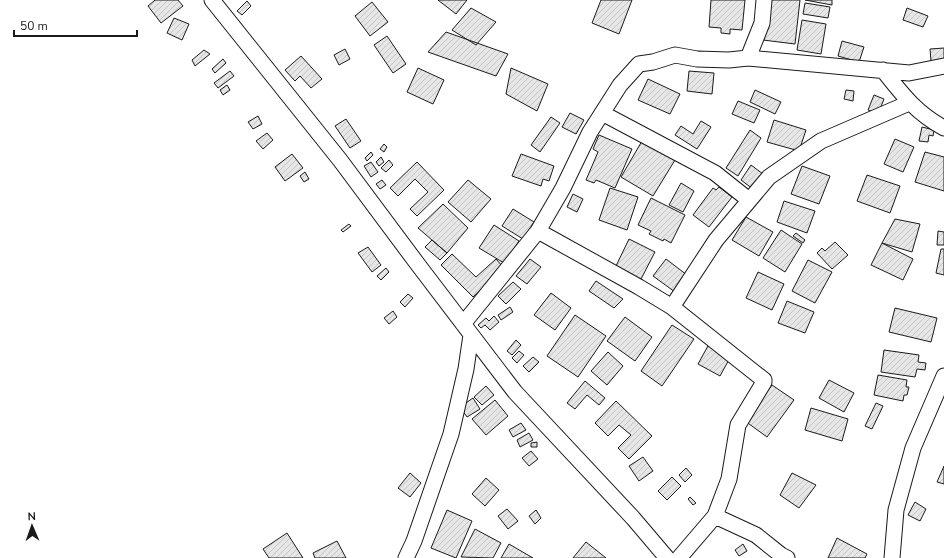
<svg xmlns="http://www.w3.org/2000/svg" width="944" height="558" viewBox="0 0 944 558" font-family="'Nunito Sans',sans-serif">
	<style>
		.building { fill: url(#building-hatch); stroke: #1a1a1a }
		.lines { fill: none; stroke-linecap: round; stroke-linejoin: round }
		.minor-casing { stroke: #1a1a1a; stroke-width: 17 }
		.minor { stroke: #fff; stroke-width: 15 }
	</style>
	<defs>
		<pattern id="building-hatch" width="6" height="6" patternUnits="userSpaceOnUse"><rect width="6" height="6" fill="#e6e6e6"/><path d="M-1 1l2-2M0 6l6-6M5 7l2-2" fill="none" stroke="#c5c5c5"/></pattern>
	</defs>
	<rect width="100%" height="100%" fill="#fff"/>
	<!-- building -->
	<path class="building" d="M155,0H178L183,6L161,23L148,6Z
		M438,0H467L456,14Z
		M601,0H632L619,34L592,23Z
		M711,0H745L742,30L730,29V34L721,33V28L709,27Z
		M766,0H800L795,44L763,40L767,7Z
		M805,0H832V5Z
		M247,1L251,6L242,15L237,11Z
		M372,2L388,22L370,36L355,16Z
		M805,3L830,7L828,18L803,14Z
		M471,8L496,22L476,45L452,30Z
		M907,8L928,16L923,27L903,20Z
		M174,18L189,24L182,40L167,33Z
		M802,20L826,24L821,54L797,50Z
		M446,32L508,54L496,76L428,52Z
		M387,36L406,64L393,73L374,45Z
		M842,41L864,47L859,62L838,56Z
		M944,48V60L931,61L930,49Z
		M345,49L350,59L339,65L334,55Z
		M204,50L210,54L195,66L192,60Z
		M301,56L322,79L311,88L300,76L295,81L285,70Z
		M223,59L226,63L215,73L212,69Z
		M418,68L444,80L433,104L407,92Z
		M511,68L548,84L537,111L506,94Z
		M230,71L234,76L218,88L214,83Z
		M689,71L714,73L712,94L687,91Z
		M648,79L680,94L670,114L638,100Z
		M227,85L230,90L223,95L220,90Z
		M755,90L781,102L775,114L750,102Z
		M846,90L854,91L853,101L844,99Z
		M874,95L884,99L878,114L868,110Z
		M738,101L760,110L754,123L732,114Z
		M570,113L584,120L576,134L562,127Z
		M258,116L262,124L253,129L248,122Z
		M551,117L560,123L540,152L531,145Z
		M346,119L361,141L350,148L335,126Z
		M774,120L806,130L799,151L767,142Z
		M701,121L711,127L697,149L675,135L681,126L693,134Z
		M922,127L934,130L933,136L929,135L928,142L919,141Z
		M750,130L761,138L738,176L726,168Z
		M267,133L273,140L263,149L256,141Z
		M599,135L632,149L615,188L596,180L594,183L586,180L598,152L593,149Z
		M895,139L914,147L903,172L884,164Z
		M642,141L675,160L653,196L621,177Z
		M384,144L387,147L384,152L380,149Z
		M371,152L373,155L367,161L365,158Z
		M925,152L944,157V191L915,182Z
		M292,154L303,168L285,181L275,167Z
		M521,154L554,166L549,181L543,179L541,186L512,176Z
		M381,157L384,162L379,166L376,162Z
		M389,160L393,165L386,172L381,168Z
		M371,162L378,172L371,177L364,166Z
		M417,162L444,190L417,216L410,209L428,192L415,179L398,196L390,188Z
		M751,165L763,174L753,189L741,180Z
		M802,166L830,176L819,204L791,194Z
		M305,172L309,179L304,182L300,176Z
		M867,175L900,186L890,213L857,201Z
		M382,180L386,185L380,189L376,184Z
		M468,180L491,199L471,222L448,202Z
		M681,183L694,191L683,212L669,205Z
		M719,187L732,197L709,227L693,215L713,188L716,190Z
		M610,188L638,197L627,230L599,220Z
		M573,194L583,199L577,212L567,207Z
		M651,198L685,215L671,243L664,239L663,241L649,234L651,231L638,225Z
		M784,201L815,211L807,233L777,222Z
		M443,204L468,228L447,253L418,228Z
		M513,209L534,222L523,239L502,226Z
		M746,217L773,232L759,256L732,240Z
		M895,219L920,224L912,252L882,243Z
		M349,224L351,226L343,232L341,230Z
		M494,225L519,241L504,263L479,248Z
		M781,230L802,244L785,272L763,258Z
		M938,231L944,232V245H937Z
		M796,233L805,240L803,243L793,236Z
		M629,239L655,252L640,281L615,268Z
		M432,240L447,253L440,260L425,247Z
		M835,242L848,255L832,269L817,253L822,248L825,251Z
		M882,243L913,259L903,280L871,265Z
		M368,247L381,265L372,272L358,253Z
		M941,249H944V275L936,273Z
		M452,254L476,277L496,259L504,268L473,297L441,265Z
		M530,259L541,267L527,284L516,276Z
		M666,259L687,275L675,292L653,276Z
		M808,260L832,272L815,303L792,291Z
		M386,268L389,272L381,280L377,276Z
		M758,272L784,284L772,310L746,298Z
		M596,281L623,299L614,308L589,291Z
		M513,282L521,289L506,304L498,296Z
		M551,293L571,308L555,330L534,315Z
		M408,294L413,298L405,307L400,302Z
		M787,301L814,312L805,333L778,323Z
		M510,307L513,312L501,320L498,315Z
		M895,308L937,318L931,342L889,332Z
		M393,311L397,317L389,324L384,318Z
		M575,315L606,336L578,377L547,356Z
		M494,316L499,322L490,330L485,325L481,328L478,325L486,318L489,321Z
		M625,317L652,337L635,361L607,341Z
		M672,325L694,339L662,386L641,371Z
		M516,340L521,345L512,355L507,351Z
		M709,344L731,356L720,376L698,364Z
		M884,350L919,355L918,362L926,363L925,370L917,369L915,377L881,372Z
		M519,351L524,355L517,363L512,358Z
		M608,352L623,366L607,385L591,371Z
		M533,357L539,362L529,372L523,366Z
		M878,375L907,380L906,387H909L907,395H904L903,401L874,395Z
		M829,380L854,393L844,412L819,398Z
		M585,381L605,398L599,405L587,395L575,409L567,403Z
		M772,385L794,400L767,437L745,421Z
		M486,386L494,395L482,405L474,397Z
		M473,398L480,409L467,417L460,407Z
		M495,400L508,416L486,435L472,419Z
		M616,401L652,436L629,459L618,448L631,435L619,425L608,436L595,423Z
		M876,403L883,406L872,429L865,426Z
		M811,408L848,419L842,441L805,430Z
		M521,423L526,430L513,437L509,430Z
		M529,433L533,440L520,447L517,440Z
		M537,442V447H531V443Z
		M531,451L538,459L529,466L522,458Z
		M643,457L653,471L639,481L629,466Z
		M944,466V484L937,482Z
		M686,468L692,475L685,482L679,475Z
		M410,473L421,483L410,497L398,488Z
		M792,473L816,485L799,508L780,495Z
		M672,477L681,486L667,500L658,491Z
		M486,478L499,490L485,506L472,494Z
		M690,497L696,503L693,505L688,499Z
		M915,502L926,509L920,521L908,515Z
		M507,509L518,521L508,529L498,516Z
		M447,510L472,521L456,558L431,548Z
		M536,510L541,518L535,524L529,516Z
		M475,529L501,543L493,558L461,557Z
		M287,533L303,558H269L263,549Z
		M837,538L867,554L865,558H828Z
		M337,541L346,558H315L313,553Z
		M586,542L606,558H573Z
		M509,544L533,558H501Z
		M743,544L747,551L739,556L735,550Z"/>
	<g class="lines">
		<defs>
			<path id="minor" d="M212,0L340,160L416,262L515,392L633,518L667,558
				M748,58L762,23L764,0
				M883,70C902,94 916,113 944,128
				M602,113L715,173L749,200
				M538,231L639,287L672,307L764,380V382L738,425L729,479L715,516L679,558
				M672,307L716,240L769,177L821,141L909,103
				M463,324L538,231L563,188L590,132L620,85L639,64L653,62L675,55L697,59L729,60L748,58L909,73L944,66
				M715,516L756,535L781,555L787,558
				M406,558L414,541L451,434L466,369L471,335
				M892,558L896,510L913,448L944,376"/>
		</defs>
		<!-- minor casing -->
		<use href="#minor" class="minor-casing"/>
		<!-- minor -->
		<use href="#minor" class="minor"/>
	</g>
	<!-- north arrow -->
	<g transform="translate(32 526) rotate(358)" stroke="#ffffff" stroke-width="3" paint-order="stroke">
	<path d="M0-3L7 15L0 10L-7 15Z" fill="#1a1a1a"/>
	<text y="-6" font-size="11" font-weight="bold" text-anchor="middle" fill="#1a1a1a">N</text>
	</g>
	<!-- scale -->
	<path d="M14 30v6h123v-6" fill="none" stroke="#1a1a1a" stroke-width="2"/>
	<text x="20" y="30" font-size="12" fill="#1a1a1a" stroke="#ffffff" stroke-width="3" paint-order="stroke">50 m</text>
</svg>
